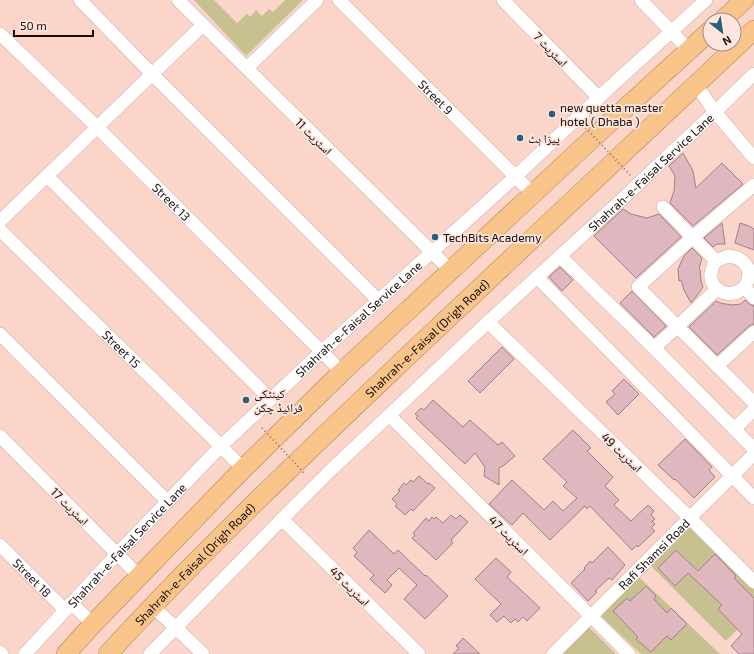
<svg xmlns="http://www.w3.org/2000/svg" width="754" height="654" viewBox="0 0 754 654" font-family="'Exo 2','Noto Naskh Arabic',sans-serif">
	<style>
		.green { fill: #c7c091 }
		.building { fill: #deb7bf; stroke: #a27e86 }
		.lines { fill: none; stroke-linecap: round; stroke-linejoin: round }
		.minor-casing { stroke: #cea99e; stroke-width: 14 }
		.highway-casing { stroke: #aa835c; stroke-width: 20 }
		.minor { stroke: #fff; stroke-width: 13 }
		.highway { stroke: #f9c489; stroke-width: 19 }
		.path-bridge { stroke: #8f756d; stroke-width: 2; stroke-dasharray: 1 3; stroke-linecap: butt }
		.poi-dot { fill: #2a5d7a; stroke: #fee6df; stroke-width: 1.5 }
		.labels { text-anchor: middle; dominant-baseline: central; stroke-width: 3.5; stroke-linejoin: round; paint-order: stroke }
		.street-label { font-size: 12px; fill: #160a07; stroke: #fee6df }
		.poi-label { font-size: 12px; fill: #160a07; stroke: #fee6df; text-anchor: start }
	</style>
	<rect width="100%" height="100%" fill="#fcd5ca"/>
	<!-- green -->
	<path class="green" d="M194,0H214L237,23L247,14L250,17L256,10L262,16L269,9L273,12L285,0H303L246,56Z
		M689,524L754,588V613L726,641L649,564Z
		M638,576L720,654H641L602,617L603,611Z
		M588,626L616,654H560Z"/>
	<!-- building -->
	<path class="building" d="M683,153L693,171L696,188L722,163L743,184L693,226L670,203L674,191L675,176L669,166Z
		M623,209L631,214L647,218L659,214L681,237L636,278L594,236Z
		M722,223L725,244H717L713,247L704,238Z
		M740,223L749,226L754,229V250L735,243Z
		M692,248L702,258L699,268L700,269L701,281L703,287L696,297L691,303L684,290L681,280L679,281L678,269L684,256Z
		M560,267L573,280L562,291L549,277Z
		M632,291L666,326L654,337L620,303Z
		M745,300L751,305L754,306V324L749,326L717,355L689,327L716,301L720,303L732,305L741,304Z
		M502,347L514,359L480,393L468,381Z
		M624,379L639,394L618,415L606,402L615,394L612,391Z
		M433,400L463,427L470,420L498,445L502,442L515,456L503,466L499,468V485L484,476L485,467L475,453L465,464L416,418L418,416L415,414L421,408L424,410Z
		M573,430L591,448L587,451L613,477L605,486L619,500L614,505L631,521L648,505L654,511L651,515L655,519L652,521L655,524L651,528L655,531L638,547L637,545L632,550L590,506L587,509L585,506L550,540L523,513L512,525L489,504L512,480L544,510L553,501L563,511L577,498L563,486L567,482L543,459Z
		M685,439L712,467L709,470L715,477L694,498L675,479L674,480L658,465Z
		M419,476L428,484L429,483L435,488L413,511L411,509L405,515L395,506L397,504L392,499L400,491L398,490L404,483L406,485L411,480L413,482Z
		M451,515L456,519L460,515L468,522L451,540L453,543L436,560L412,538L415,535L413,533L426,518L429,521L432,517L434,519L436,517L443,523Z
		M369,530L394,554L398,550L425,576L426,575L448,596L425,619L404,599L417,585L399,568L387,580L392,585L385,593L370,579L374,575L354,556L357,552L353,548Z
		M608,547L625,565L612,580L609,578L595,591L597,592L588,601L571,583L585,569L584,568L590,561L592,563Z
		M676,550L698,571L715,554L736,576L734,578L754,598V654H739L731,646L742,634L718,609L722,605L688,573L675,586L658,568Z
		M496,558L511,572L507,577L540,608L527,621L523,617L518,622L515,619L511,623L504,616L497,622L490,615L501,604L475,579Z
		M646,586L656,596L654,599L667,613L671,608L687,624L671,640L667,636L651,652L636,639L638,637L613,611L627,598L630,601Z
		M463,638L480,654H453L459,648L456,646Z"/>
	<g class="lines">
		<defs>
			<g id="minor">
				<path d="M80,0L152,74L378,300"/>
				<path d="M178,0L451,271"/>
				<path id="s1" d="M339,0L533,194"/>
				<path d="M503,0L599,98"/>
				<path d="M641,0L689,50"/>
				<path id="s2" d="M0,34L97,127L342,372"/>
				<path d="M247,68L317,0"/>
				<path d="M696,85L715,112L754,158"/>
				<path d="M47,176L270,399"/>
				<path d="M754,185L693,237L638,287L754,403"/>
				<path d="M663,207L716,261"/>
				<path d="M0,221L203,25"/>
				<path id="s3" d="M0,230L221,446L243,469"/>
				<path d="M560,256L654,348L754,449"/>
				<path d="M728,256C737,257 743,259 748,268C749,272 749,276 748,280C740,304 704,293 712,269C713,266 714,263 716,261Z"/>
				<path d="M537,277L754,498"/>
				<path d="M745,288L754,298"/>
				<path d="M488,322L690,518L754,582"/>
				<path d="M0,334L167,501"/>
				<path d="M654,348L677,327L717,289"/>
				<path d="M717,366L754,332"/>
				<path d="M390,416L629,654"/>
				<path d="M734,429L754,410"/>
				<path d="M0,436L139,576"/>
				<path d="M282,519L419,654"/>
				<path id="s4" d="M0,545L65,610"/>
				<path d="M71,603L93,624"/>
				<path d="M152,606L175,627L203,654"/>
				<path d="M0,652L2,654"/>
				<path id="s5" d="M25,654L117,554L221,446L321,352L515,177L609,88L706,0"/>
				<path id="s6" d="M150,654L282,519L332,469L488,322L619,202L657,166L715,112L754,74"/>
				<path id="s7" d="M553,654L754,454"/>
			</g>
			<g id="highway">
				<path d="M723,20L744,0"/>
				<path d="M66,654L93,624L243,469L342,372L595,136L710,31"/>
				<path id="s8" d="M108,654C205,548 309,450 412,352C526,244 640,137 754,30"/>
			</g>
		</defs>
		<!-- minor casing -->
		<use href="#minor" class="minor-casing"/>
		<!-- highway casing -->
		<use href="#highway" class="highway-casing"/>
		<!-- minor -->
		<use href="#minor" class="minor"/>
		<!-- highway -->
		<use href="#highway" class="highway"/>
		<!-- path-bridge -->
		<path class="path-bridge" d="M580,122L631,176
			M262,428L304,473"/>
	</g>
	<!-- markers -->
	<g class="poi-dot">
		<circle cx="552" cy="114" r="4"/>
		<circle cx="520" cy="138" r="4"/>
		<circle cx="435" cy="237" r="4"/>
		<circle cx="246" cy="400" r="4"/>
	</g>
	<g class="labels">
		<!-- street labels -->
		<g class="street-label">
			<text transform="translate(551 49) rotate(46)">اسٹریٹ 7</text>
			<text stroke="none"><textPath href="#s1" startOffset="137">Street 9</textPath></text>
			<text transform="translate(314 136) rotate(45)">اسٹریٹ 11</text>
			<text stroke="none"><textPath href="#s6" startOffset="695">Shahrah-e-Faisal Service Lane</textPath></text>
			<text stroke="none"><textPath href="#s2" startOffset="240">Street 13</textPath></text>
			<text stroke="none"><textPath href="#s5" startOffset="473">Shahrah-e-Faisal Service Lane</textPath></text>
			<text stroke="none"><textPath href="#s8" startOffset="449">Shahrah-e-Faisal (Drigh Road)</textPath></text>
			<text stroke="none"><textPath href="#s3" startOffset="170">Street 15</textPath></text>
			<text transform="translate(622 452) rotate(44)">اسٹریٹ 49</text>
			<text transform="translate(70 506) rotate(45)">اسٹریٹ 17</text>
			<text transform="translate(509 535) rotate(45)">اسٹریٹ 47</text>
			<text stroke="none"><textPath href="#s5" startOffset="149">Shahrah-e-Faisal Service Lane</textPath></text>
			<text stroke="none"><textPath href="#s7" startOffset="142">Rafi Shamsi Road</textPath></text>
			<text stroke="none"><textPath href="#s8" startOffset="125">Shahrah-e-Faisal (Drigh Road)</textPath></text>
			<text stroke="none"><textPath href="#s4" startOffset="46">Street 18</textPath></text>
			<text transform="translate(350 586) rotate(45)">اسٹریٹ 45</text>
		</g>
		<!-- poi labels -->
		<g class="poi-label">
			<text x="560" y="107">new quetta master<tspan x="560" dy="14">hotel ( Dhaba )</tspan></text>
			<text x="528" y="138">پیزا ہٹ</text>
			<text x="443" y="237">TechBits Academy</text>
			<text x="254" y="393">کینٹکی<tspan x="254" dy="14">فرائیڈ چکن</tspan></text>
		</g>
	</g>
	<!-- north arrow -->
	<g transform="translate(722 32) rotate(150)"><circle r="19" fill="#fee6df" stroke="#a18e89"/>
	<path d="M0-3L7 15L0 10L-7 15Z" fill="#2a5d7a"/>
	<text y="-6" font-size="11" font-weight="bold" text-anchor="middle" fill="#160a07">N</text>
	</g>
	<!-- scale -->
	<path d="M14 30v6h79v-6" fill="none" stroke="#160a07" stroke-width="2"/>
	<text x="20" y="30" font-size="12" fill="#160a07" stroke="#fee6df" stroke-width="3" paint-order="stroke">50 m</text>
</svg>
